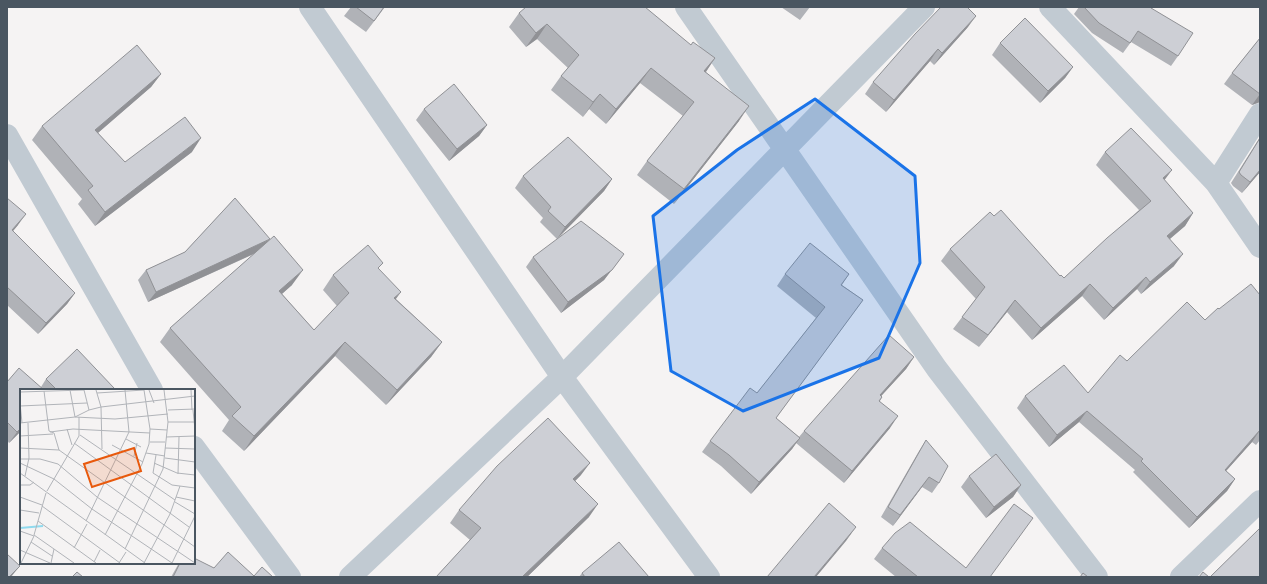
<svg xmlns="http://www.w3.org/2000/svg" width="1267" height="584" viewBox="0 0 1267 584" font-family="'Noto Sans',sans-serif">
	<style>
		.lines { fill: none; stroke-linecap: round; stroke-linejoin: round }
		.minor { stroke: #c1cad2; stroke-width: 22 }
		.wall { fill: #b0b2b7 }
		.shaded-wall { fill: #909195 }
		.building { fill: #cdcfd5; stroke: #909195 }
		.marked { fill: #1a73e8; fill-opacity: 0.2; stroke: #1a73e8; stroke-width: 3; stroke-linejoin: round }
		.inset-river { fill: none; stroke: #90daee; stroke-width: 2 }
		.inset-road { fill: none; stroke: #b1b4b9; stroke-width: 1 }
		.view { fill: #e8590c; fill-opacity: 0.15; stroke: #e8590c; stroke-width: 2 }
		.inset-edge { fill: none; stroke: #4a5661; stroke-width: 2 }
	</style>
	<rect width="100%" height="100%" fill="#f5f3f3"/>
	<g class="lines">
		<!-- minor -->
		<path class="minor" d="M310,7L562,377L709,577
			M686,7L937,369L1097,577
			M1050,7L1216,183L1260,247
			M7,135L152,390
			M1216,183L1260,114
			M194,447L290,577
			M350,577L562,377L924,7
			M1181,577L1260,501"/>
	</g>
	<!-- wall -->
	<path class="wall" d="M351,7H385L366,32L344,16Z
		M781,7H810L800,20Z
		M1079,7H1152V8L1178,56L1171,66L1131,42L1123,53L1092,33L1074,14Z
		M519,13L691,45L715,58L706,72L739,121L674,204L637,175L647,161L683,116L640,83L606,124L589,109L583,117L551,90L561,76L568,68L537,39L526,47L509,27Z
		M968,27L934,65L930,61L886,112L865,94L873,82Z
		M1260,38V102L1252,105L1224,84L1232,73Z
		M1000,43L1073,67L1065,78L1040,103L992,55Z
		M161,74L151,87L98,133L125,162L192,152L95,226L78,204L82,199L32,140L42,126Z
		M424,109L487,125L479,136L449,161L416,120Z
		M1260,137V172L1242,193L1233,186L1231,183Z
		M1105,152L1164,180L1193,213L1185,226L1170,239L1174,266L1141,294L1137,289L1104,320L1082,296L1032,340L1007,312L979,347L953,329L976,299L941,261L950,249L994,216L1060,276L1064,278L1139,210L1096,165Z
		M523,176L612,179L604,191L557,239L540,222L543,218L515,188Z
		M7,198L18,225L13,231L75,293L67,304L38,334L7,305Z
		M235,198L292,285L282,294L314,330L337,306L323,290L333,275L379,269L396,299L442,342L431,357L386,405L335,356L244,451L222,431L229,420L160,342L170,328L254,254L148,302L138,280L146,270L185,252Z
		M533,257L616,264L604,280L561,313L526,267Z
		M785,274H849L842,285L863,300L776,418L799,437L804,431L914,357L906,369L881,396L882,397L880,401L890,428L844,483L796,443L792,449L751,494L721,466L702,452L710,441L757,393L816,318L777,286Z
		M1260,295V440L1256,445L1252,442L1226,471L1235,479L1227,491L1189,528L1133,472L1135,470L1079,422L1049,447L1017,408L1025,396L1088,393L1127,361L1205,320L1219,309Z
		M46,379L114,388L113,389L114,390H21V431L9,443L7,440V382L41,387Z
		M926,440L939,483L932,493L922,487L893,526L881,517L919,451Z
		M581,475L575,481L589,517L527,577H436L470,540L450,523L459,510Z
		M969,476L1021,485L1013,497L986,518L961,487Z
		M882,548L966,568L990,577H896L874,559Z
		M179,563H194L214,568L254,576L273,577H171Z
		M582,573L649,577H579Z"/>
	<!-- shaded-wall -->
	<path class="shaded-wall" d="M976,16L968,27L934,65L942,53Z
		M547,24L537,39L526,47L536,33Z
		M938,49L930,61L886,112L894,100Z
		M715,58L705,73L704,71Z
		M1073,67L1065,78L1040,103L1048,91Z
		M651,68L640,83L606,124L616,109Z
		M161,74L151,87L85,144L95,130Z
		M600,94L589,109L583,117L593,102Z
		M1260,94V102L1252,105Z
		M749,106L739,121L674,204L684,189Z
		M487,125L479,136L449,161L457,149Z
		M201,138L192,152L95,226L105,212Z
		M1172,170L1163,182V178Z
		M1260,170V172L1242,193L1250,182Z
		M612,179L604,191L557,239L565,227Z
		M1193,213L1185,226L1159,248L1167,236Z
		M26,214L18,225L7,238L12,230Z
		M270,239L262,250L148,302L156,292Z
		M624,254L604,280L561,313L568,302Z
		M1183,254L1174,266L1141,294L1150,282Z
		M303,270L292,285L268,306L279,291Z
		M1146,277L1137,289L1104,320L1113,308Z
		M1090,284L1082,296L1032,340L1041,328Z
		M401,292L390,307L394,298Z
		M75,293L67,304L38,334L46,323Z
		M1015,300L1007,312L979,347L988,335Z
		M345,342L335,356L244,451L254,436Z
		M442,342L431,357L386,405L397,390Z
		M914,357L906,369L872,406L880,395Z
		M1087,411L1079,422L1049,447L1057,435Z
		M898,416L890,428L844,483L852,471Z
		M21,428V431L9,443L17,432Z
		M1260,430L1252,442L1217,481L1225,470Z
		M800,438L792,449L751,494L759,482Z
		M590,463L581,475L564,492L573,479Z
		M929,477L922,487L893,526L900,515Z
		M1235,479L1227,491L1189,528L1197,517Z
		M1021,485L1013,497L986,518L994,507Z
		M598,504L589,517L527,577H522Z
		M856,527L846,541L816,577H814Z
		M20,566L15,572L11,577H9Z"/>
	<!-- building -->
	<path class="building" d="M356,7H384L374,21Z
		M526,7H645L691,45L693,42L715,58L704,71L749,106L684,189L647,161L694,102L651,68L616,109L600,94L593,102L561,76L579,55L547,24L536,33L519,13Z
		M941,7H967L976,16L942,53L938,49L894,100L873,82L915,34Z
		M1084,7H1152L1151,8L1193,33L1178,56L1138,31L1130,43L1099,23Z
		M1025,18L1073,67L1048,91L1000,43Z
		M1260,38V94L1232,73Z
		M137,45L161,74L95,130L125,162L185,117L201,138L105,212L88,190L93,186L42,126Z
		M454,84L487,125L457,149L424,109Z
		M1131,128L1172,170L1163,178L1193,213L1167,236L1183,254L1150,282L1146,277L1113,308L1090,284L1041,328L1015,300L988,335L962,317L985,287L950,249L990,212L994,216L1001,210L1060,276L1061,275L1064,278L1107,238L1151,201L1105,152Z
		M568,137L612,179L565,227L548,211L551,207L523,176Z
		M1260,138V170L1250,182L1241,175L1239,172Z
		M7,198L26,214L12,230L75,293L46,323L7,287Z
		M235,198L270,239L156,292L146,270L185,252Z
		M581,221L624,254L612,270L568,302L533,257Z
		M274,236L303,270L279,291L314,330L349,293L333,275L368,245L383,263L378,268L401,292L394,298L442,342L397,390L345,342L254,436L232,416L241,407L170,328Z
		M810,243L849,274L841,285L863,300L776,418L800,438L759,482L729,455L710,441L750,388L757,393L825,307L785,274Z
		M1251,284L1260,295V431V430L1225,470L1235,479L1197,517L1141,461L1143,459L1087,411L1057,435L1025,396L1064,365L1088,393L1120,355L1127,361L1187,302L1205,320L1218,308L1219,309Z
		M889,335L914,357L880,395L882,397L879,401L898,416L852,471L804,431Z
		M77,349L114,388L113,389L114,390H57L46,379Z
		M19,368L44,390H21V428L17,432L7,422V382Z
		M548,418L590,463L573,479L598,504L522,577H436L481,528L459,510L497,466Z
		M926,440L948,466L939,483L929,477L900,515L888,507Z
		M996,454L1021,485L994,507L969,476Z
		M829,503L856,527L814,577H767Z
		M1014,504L1033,518L990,577H918L882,548L895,533L910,522L966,568Z
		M1260,528V577H1210Z
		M619,542L649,577H585L582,573Z
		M228,552L254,576L262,567L273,577H173L180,563H194V558L214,568Z
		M7,554L20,566L9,577H7Z
		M77,572L83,577H72Z
		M1203,572L1209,577H1199Z
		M1083,573L1088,577H1080Z"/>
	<!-- marked area -->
	<path class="marked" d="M815,99L915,176L920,263L879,358L743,411L671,371L653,216L737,150Z"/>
	<!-- overview -->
	<g transform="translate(20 389)">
		<rect width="175" height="175" fill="#f5f3f3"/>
		<path class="inset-river" d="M0,139L23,137"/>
		<path class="inset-road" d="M50,1L55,28L95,30L148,25M64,1L69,21M76,1L81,18L82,60M129,1L134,14M171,1L172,21M24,2L29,42L34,44L39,61M0,3L64,1M77,4L124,1M0,14L2,34M0,17L67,14M148,21L175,20M173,21L175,41M148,33H175M0,34L55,28L69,21L81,18L175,7M47,40L52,56M130,40L147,41M30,43L53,40L130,44M60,46L155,111M0,47L33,45M146,48L175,47M106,50L121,58M130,53H145M54,54L169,138M92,56L123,73M0,59L39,61L175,158M145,59L175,60M126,64L145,67M136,66L133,84L152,96L175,99M114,67L117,54M145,69L175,73M0,70H20L38,75L77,108L175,174M0,74L34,90L72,120L152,174M134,74L157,84L175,86M0,84L125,174M158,85L159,48M5,87L9,69L8,34M0,96H10L14,93M27,102L59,47V28M26,104L14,146L34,160L31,174M0,108L22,116M156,108L175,112M155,113L175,125M22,117L100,174M0,121L19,124M18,132L76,174M66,132L109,43L105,1M0,142L14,147M85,146L122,75L129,55L130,40L124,1M11,153L32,167M54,159L67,135M34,160L54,174M105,160L143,80L148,33L144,1M0,161L30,174M74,173L80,161M1,174L14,147M99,174L106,163M124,174L150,125L160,97M152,174L175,127"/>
		<path class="view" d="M114,59L121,82L72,98L64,75Z"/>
		<rect width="175" height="175" class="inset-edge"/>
	</g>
	<!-- border -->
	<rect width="1267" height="584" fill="none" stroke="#4a5661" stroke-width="16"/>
</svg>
